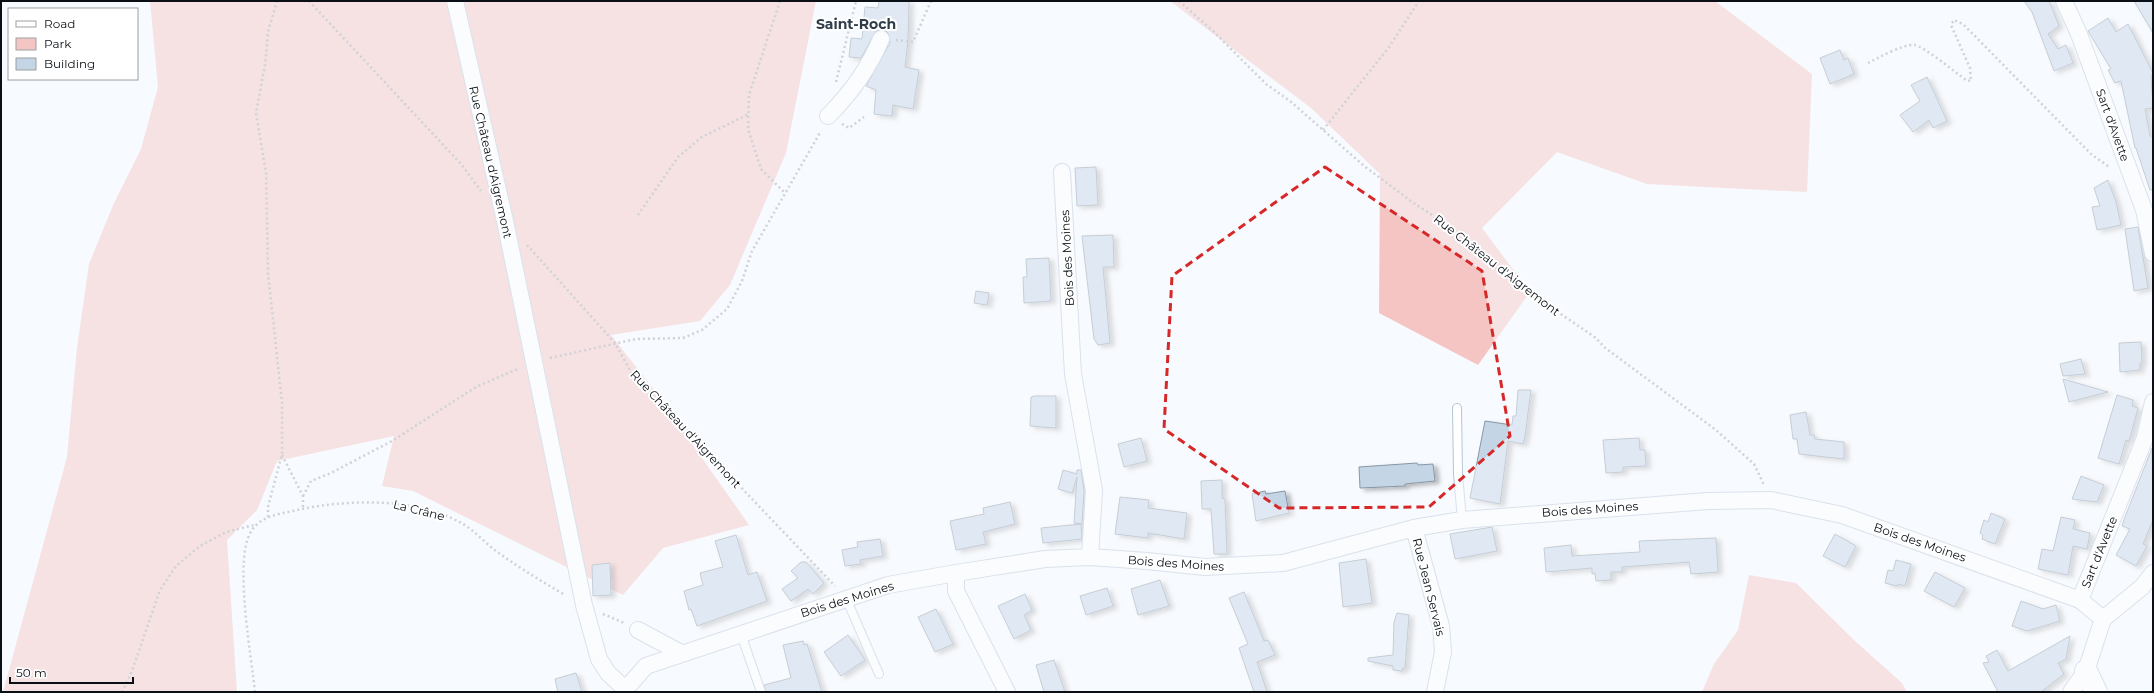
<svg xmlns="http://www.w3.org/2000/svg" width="2154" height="693" viewBox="0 0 2154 693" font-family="Montserrat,sans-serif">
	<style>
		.green { fill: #f5c5c3 }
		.building { fill: #c4d5e6; stroke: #8797a6; filter: url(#shadow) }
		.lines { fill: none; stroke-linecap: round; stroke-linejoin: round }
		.lane-casing { stroke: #b5c5d6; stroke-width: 10 }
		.street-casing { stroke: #b5c5d6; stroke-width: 18 }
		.secondary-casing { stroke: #b5c5d6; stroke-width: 24 }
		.path { stroke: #9da2a6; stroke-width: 2.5; stroke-dasharray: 2 3; stroke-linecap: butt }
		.lane { stroke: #fff; stroke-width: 8 }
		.street { stroke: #fff; stroke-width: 16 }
		.secondary { stroke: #fff; stroke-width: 22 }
		.marked { fill: none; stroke: #d62828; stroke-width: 3; stroke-dasharray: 8 5; stroke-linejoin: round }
		.labels { text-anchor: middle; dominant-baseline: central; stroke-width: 4; stroke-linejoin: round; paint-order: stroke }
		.street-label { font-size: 12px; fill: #090f15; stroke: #fff }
		.quarter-label { font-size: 14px; font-weight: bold; fill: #2f3c4a; stroke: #fff }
	</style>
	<defs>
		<filter id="shadow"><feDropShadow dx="4.5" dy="2.5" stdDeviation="2" flood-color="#0004"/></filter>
	</defs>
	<rect width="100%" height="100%" fill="#f7fafe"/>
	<!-- green -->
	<path class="green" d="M150,1H816L786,153L730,285L700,321L611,335L655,391L749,525L663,548L623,595L413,491L382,486L394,436L277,461L257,510L227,540L237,692H3L67,457L77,348L89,264L114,203L141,149L158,87Z
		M1170,1H1715L1812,74L1807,192L1647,184L1557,152L1482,228L1530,292L1478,365L1379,313L1380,174L1311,108Z
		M1749,575L1796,583L1856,642L1902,683L1907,692H1702L1714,664L1738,630Z"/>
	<!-- building -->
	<path class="building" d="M879,1H909L908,41L905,67L919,70L913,109L893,105L892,116L874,114L876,90L866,86L890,43L888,33L885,30L876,31L861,58L849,57L851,38L862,39L865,7L878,8Z
		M2024,1H2049L2059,26L2048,34L2058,49L2066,45L2073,63L2054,71L2032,12Z
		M2134,1H2153V33Z
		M2108,18L2116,32L2128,24L2153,73L2151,76L2153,108L2145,109L2150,136H2153V190H2150L2136,148H2135L2121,81L2115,83L2108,70L2111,69L2088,31Z
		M1840,50L1844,60L1848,58L1854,74L1830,84L1820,58Z
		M1927,77L1947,121L1933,128L1929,120L1913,132L1900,115L1920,101L1911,85Z
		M1096,167L1098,205L1077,206L1075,168Z
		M2108,180L2116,202L2121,225L2097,230L2092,207L2100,206L2094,188Z
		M2138,227L2148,288L2134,291L2125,229Z
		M1113,235L1114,267H1103L1110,343L1098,345L1094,339L1082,236Z
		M1049,258L1051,301L1024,303L1023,277H1027L1026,259Z
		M976,291L989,293L987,305L974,303Z
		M2141,342L2142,363H2140V370L2120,372L2119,343Z
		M2081,359L2085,374L2063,376L2060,364Z
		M2063,379L2108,392L2069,402Z
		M1518,390H1531L1525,436L1523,444L1508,441L1500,504L1470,498L1485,421L1512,425L1513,416H1516Z
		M2117,395L2133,400L2132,406L2138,408L2129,441L2126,440L2119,464L2098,458Z
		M1035,396H1056V428L1030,426L1031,397Z
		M1806,412L1810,435H1814L1815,439L1844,442V459L1799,454L1797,439H1793L1790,415Z
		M1141,438L1147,461L1124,467L1118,444Z
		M1639,438L1640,450H1645L1646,466L1623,467V472L1606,473L1603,440Z
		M2152,448L2153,520L2143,544L2147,546L2136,566L2116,555L2130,529L2122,526L2125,517Z
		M1417,463L1418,465L1433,464L1435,481L1405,484V486L1360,488L1359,467Z
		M1063,470L1077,474V470H1081L1084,491L1082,524L1074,523L1077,477L1072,493L1058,489Z
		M2081,476L2104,485L2097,502L2072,499Z
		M1222,480V498L1225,499L1227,554H1214L1211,509H1202L1201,481Z
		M1265,491L1266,494L1285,491L1289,513L1256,521L1252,494Z
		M1120,497L1149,500L1148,508L1187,513L1184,539L1148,533V538L1115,534Z
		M1010,502L1015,524L983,532L986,544L956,550L950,521L984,514L983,508Z
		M1991,513L2005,519L1995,544L1982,539L1983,535L1980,533L1984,520L1988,522Z
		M2061,517L2075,520L2073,529L2090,533L2087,549L2073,546L2068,575L2038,569L2042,549L2053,551Z
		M1081,524L1082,539L1043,543L1041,528Z
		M1492,527L1497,551L1455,559L1450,534Z
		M1835,534L1856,546L1845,567L1823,556Z
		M736,535L748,575L757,572L767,601L697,626L691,609L689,610L684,591L703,585L700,573L723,567L715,541Z
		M1716,538L1718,572L1691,574L1689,562L1622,567V572H1611V580L1596,581L1595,573L1592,574V568L1546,572L1544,548L1571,545L1572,556L1640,552L1639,541Z
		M880,539L883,556L860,560L861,564L845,566L842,550L858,547L857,542Z
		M1366,559L1372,603L1343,607L1339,563Z
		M1896,560L1911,564L1905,586L1898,584L1897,586L1885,583L1888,570L1893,571Z
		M801,562H806L824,583L813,594L808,589L791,601L782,589L798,578L791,571Z
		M610,563L611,595L593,596L592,565Z
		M1935,572L1965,588L1954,607L1924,591Z
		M1160,580L1169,606L1138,615L1131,589Z
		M1107,588L1113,606L1086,615L1080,596Z
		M1244,592L1264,641L1268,640L1275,655L1257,662L1267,692H1254L1239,648L1248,644L1229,598Z
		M1025,594L1032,610L1024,615L1031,630L1014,639L998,606Z
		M2021,601L2043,609L2056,605L2060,621L2027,631L2012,626Z
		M936,609L953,644L935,652L918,617Z
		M1397,613L1409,615L1405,668H1403L1402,671L1393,670V666L1368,661V658L1393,655L1394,622Z
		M848,635L865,660L841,676L824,652Z
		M2070,636L2066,659L2058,663L2064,674L2041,692H1998L1983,663L1989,662L1986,656L1997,650L2008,671Z
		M803,641L804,645L807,644L822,692H766L764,685L791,678L783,645Z
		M1054,660L1065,692H1044L1036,665Z
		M576,673L582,692H558L555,679Z"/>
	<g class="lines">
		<defs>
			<path id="lane" d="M1457,408L1458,474L1462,520
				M846,598L879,674
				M741,634L761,692"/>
			<path id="street" d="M455,1L505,221L584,605L599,659L608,673L625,689
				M2064,1L2079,34L2144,210L2153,253
				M828,116C850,94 869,68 881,39
				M1062,172L1073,374L1094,490L1090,557
				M1414,528L1441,626L1443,652L1435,692
				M956,573V591L1007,692
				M2080,600L2145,438L2153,402
				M2103,619L2142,587L2153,573
				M638,630L681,653
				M623,692L646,666L888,585L956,573L1045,559L1090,557L1147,561L1205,567L1283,563L1414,528L1462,520L1708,501L1771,500L1842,515L2080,600L2103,619
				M2071,692L2086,671L2103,619"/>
			<path id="secondary" d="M2086,671L2096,692"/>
		</defs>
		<!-- lane casing -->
		<use href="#lane" class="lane-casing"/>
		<!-- street casing -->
		<use href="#street" class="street-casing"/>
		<!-- secondary casing -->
		<use href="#secondary" class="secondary-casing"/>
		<!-- path -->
		<path class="path" d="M309,1L461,164L481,191
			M780,1L749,95L748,129L761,169L785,193
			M1179,1L1212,30L1266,84L1290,101L1363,165L1412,202L1452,228L1470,248L1514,282L1596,338L1604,347L1716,430L1754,464L1764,485
			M896,40L913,42L931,1
			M1868,63C1878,58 1903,44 1914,45C1924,46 1956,73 1966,80L1971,81L1970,68L1951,25L1954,20L1963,24L2092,155L2108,166H2111
			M836,82L856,1
			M842,124L849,128L864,117
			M1323,130L1389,47L1419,1
			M638,215L678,157L702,137L749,114
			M527,245L615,343L631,372L835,586
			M550,358L636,339L683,338L702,330L727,309L742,281L752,251L821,131
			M282,455L303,496V509
			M303,496L311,481L331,473L392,441L476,387L520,368
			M268,517V507L282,454V403L268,273L266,173L256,113L265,65L268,32L277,1
			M603,614L624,623
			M122,692L132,671L160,590L176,566L200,546L226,532L254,525
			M255,692C251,655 236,570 248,538C256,516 276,515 297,510C347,499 417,497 463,524C475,531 485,543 496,551C518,567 541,581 565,595"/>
		<!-- lane -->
		<use href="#lane" class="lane"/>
		<!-- street -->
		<use href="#street" class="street"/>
		<!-- secondary -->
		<use href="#secondary" class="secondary"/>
	</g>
	<!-- marked area -->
	<path d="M0 0H2154V693H0ZM1325,167L1482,271L1510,436L1429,507L1279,508L1164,429L1172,276Z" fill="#f7fafe" fill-opacity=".55" fill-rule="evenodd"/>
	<path class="marked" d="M1325,167L1482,271L1510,436L1429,507L1279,508L1164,429L1172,276Z"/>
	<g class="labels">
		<!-- street labels -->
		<g class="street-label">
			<text transform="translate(2113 125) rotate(70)">Sart d'Avette</text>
			<text transform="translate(491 162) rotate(77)">Rue Château d'Aigremont</text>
			<text transform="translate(1067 258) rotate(-93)">Bois des Moines</text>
			<text transform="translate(1497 265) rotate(38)">Rue Château d'Aigremont</text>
			<text transform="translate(686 429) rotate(47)">Rue Château d'Aigremont</text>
			<text transform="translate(1590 509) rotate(-4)">Bois des Moines</text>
			<text transform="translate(419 510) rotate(14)">La Crâne</text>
			<text transform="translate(1920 542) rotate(19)">Bois des Moines</text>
			<text transform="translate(2099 552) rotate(-68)">Sart d'Avette</text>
			<text transform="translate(1176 563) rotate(4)">Bois des Moines</text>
			<text transform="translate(1429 587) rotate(76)">Rue Jean Servais</text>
			<text transform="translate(847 599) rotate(-17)">Bois des Moines</text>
		</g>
		<!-- quarter labels -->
		<g class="quarter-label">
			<text x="856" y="24">Saint-Roch</text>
		</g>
	</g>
	<!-- border -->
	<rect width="2154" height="693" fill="none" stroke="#090f15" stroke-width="4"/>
	<!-- legend -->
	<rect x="8" y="8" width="130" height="72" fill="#ffffff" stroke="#9d9fa1"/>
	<rect x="16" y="21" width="20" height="6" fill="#ffffff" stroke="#9d9fa1"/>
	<text x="44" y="28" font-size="12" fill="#090f15">Road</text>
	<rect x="16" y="38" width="20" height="12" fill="#f5c5c3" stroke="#9d9fa1"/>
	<text x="44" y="48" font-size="12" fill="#090f15">Park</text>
	<rect x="16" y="58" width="20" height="12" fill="#c4d5e6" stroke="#9d9fa1"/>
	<text x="44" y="68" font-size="12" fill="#090f15">Building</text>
	<!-- scale -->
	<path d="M10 677v6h123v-6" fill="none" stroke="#090f15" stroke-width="2"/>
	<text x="16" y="677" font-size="12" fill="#090f15" stroke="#ffffff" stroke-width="3" paint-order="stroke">50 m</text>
</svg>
